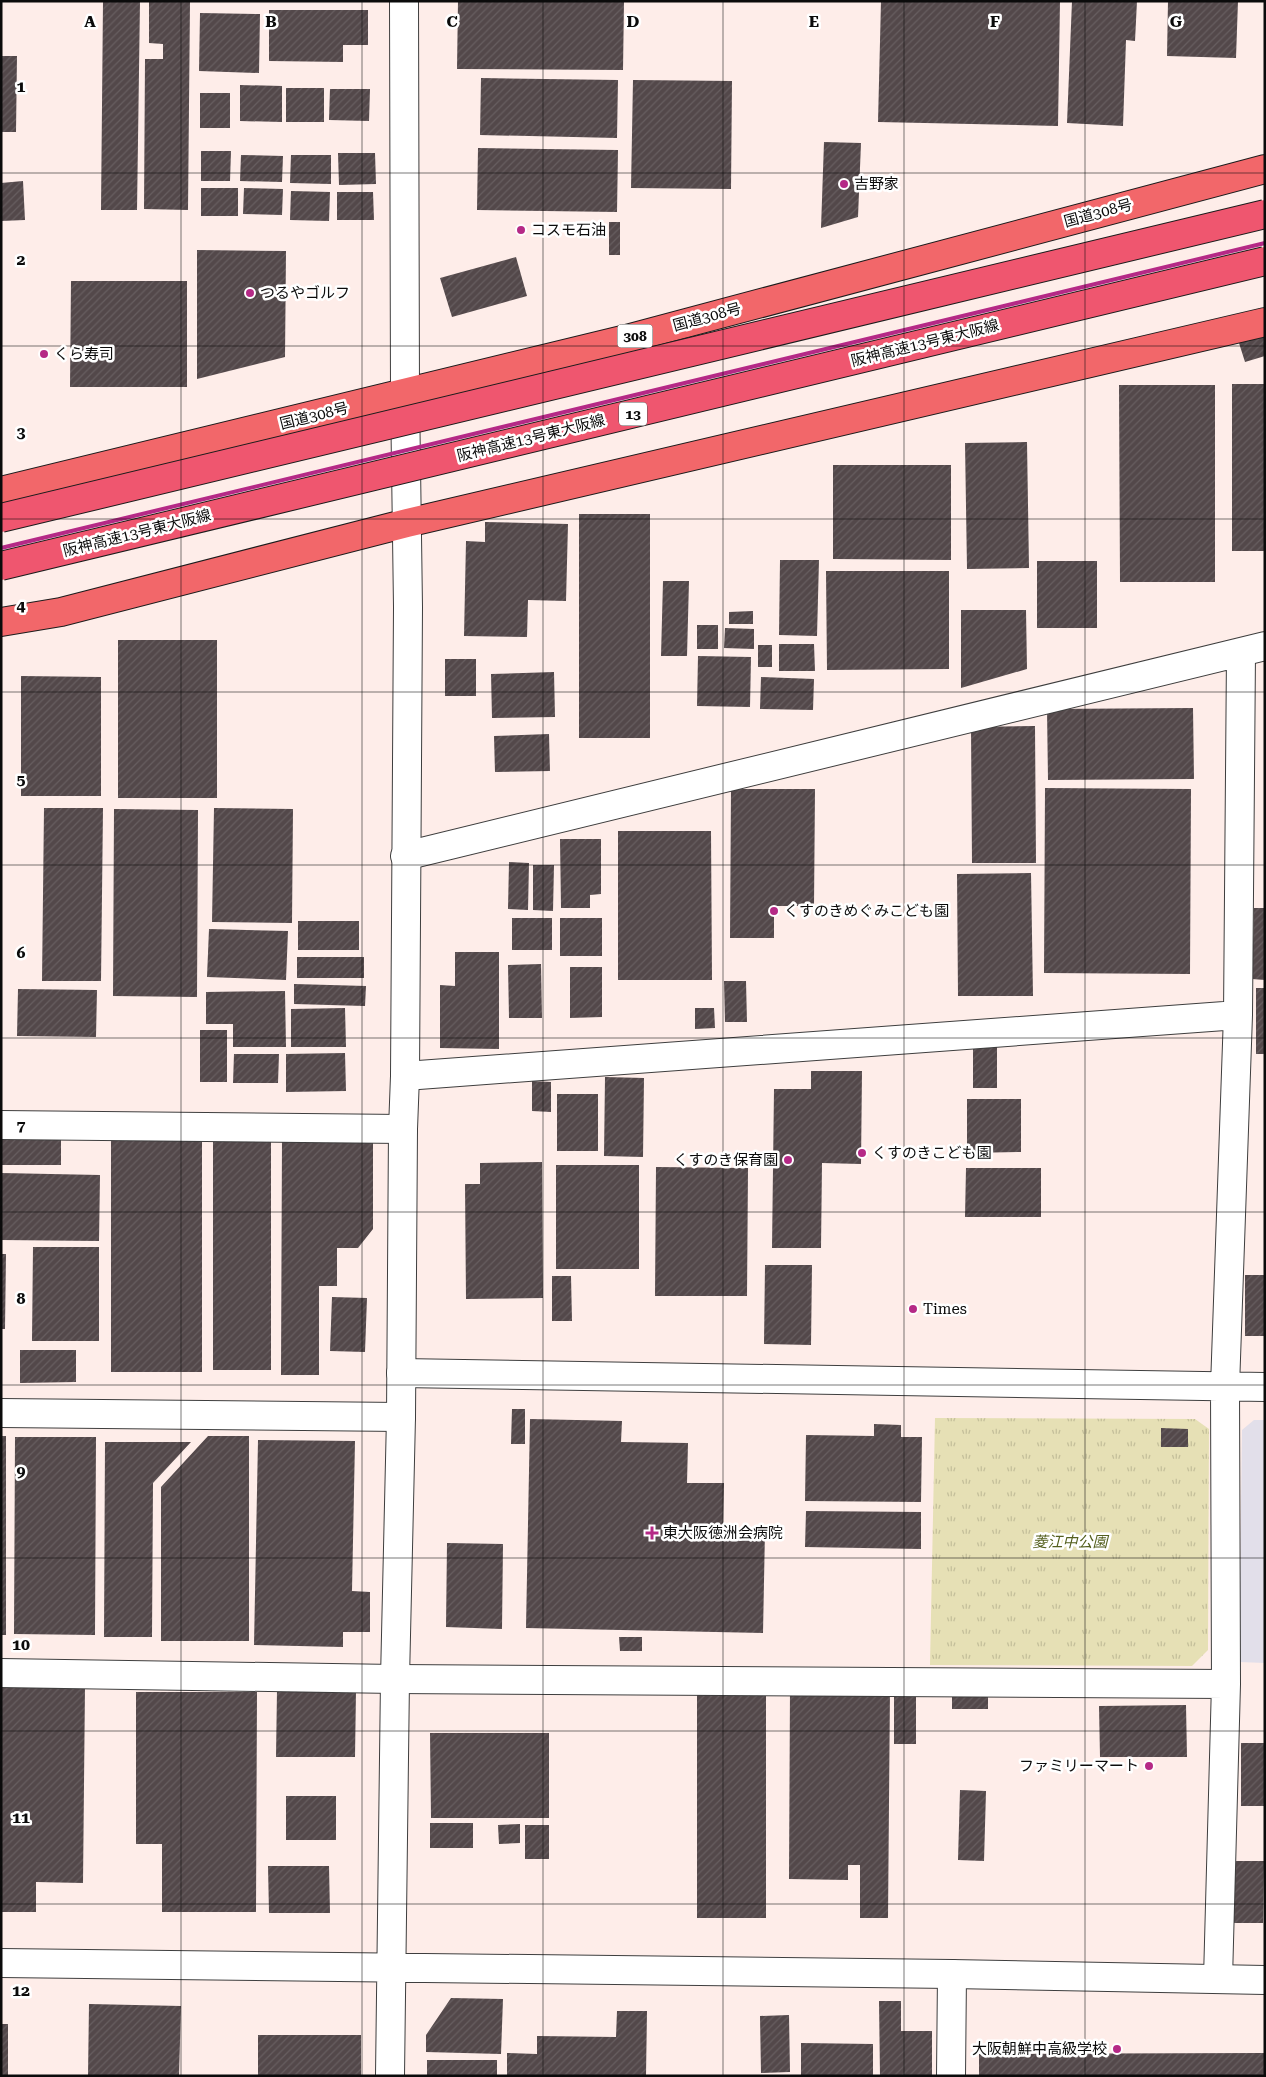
<svg xmlns="http://www.w3.org/2000/svg" width="1266" height="2077" viewBox="0 0 1266 2077" font-family="'Roboto Serif','Noto Sans JP',serif">
	<style>
		.industrial { fill: #e2dfea }
		.park { fill: url(#park-tufts) }
		.building { fill: url(#building-hatch) }
		.lines { fill: none; stroke-linecap: round; stroke-linejoin: round }
		.minor-casing { stroke: #3e3e3e; stroke-width: 30 }
		.tertiary-casing { stroke: #3e3e3e; stroke-width: 30 }
		.trunk-casing { stroke: #1c1c1c; stroke-width: 30 }
		.minor { stroke: #fff; stroke-width: 28 }
		.tertiary { stroke: #fff; stroke-width: 28 }
		.trunk { stroke: #f2676a; stroke-width: 28 }
		.rail { stroke: #b52986; stroke-width: 4 }
		.motorway-bridge-casing { stroke: #1c1c1c; stroke-width: 30; stroke-linecap: butt }
		.motorway-bridge { stroke: #ef566f; stroke-width: 28 }
		.grid { fill: none; stroke: #0b0b0b; stroke-width: 1; stroke-opacity: 0.55 }
		.poi-dot { fill: #b52986; stroke: #fff; stroke-width: 2 }
		.labels { text-anchor: middle; dominant-baseline: central; stroke-width: 5; stroke-linejoin: round; paint-order: stroke }
		.shield { fill: #fff; stroke: #545454; stroke-width: 1 }
		.shield-label { font-size: 14px; font-weight: bold; fill: #0b0b0b }
		.poi-label { font-size: 15px; fill: #0b0b0b; stroke: #fff; text-anchor: start }
		.street-label { font-size: 15px; fill: #0b0b0b; stroke: #fff }
		.park-label { font-size: 15px; font-style: italic; fill: #545f1e; stroke: #fff }
		.grid-label { font-size: 16px; text-anchor: middle; font-weight: bold; fill: #0b0b0b; stroke: #fff; stroke-width: 5; stroke-linejoin: round; paint-order: stroke }
	</style>
	<defs>
		<pattern id="park-tufts" width="24" height="20" patternUnits="userSpaceOnUse" patternTransform="scale(1.25)"><rect width="24" height="20" fill="#e6e0b5"/><path d="M3 7l-1-3M5 7V3M7 7l1-3M15 17l-1-3M17 17v-4M19 17l1-3" fill="none" stroke="#c4bf9a"/></pattern>
		<pattern id="building-hatch" width="6" height="6" patternUnits="userSpaceOnUse" patternTransform="scale(1.25)"><rect width="6" height="6" fill="#53484a"/><path d="M-1 1l2-2M0 6l6-6M5 7l2-2" fill="none" stroke="#675e60"/></pattern>
	</defs>
	<rect width="100%" height="100%" fill="#feede9"/>
	<!-- industrial -->
	<path class="industrial" d="M1254,1420H1265V1663L1239,1662L1242,1430Z"/>
	<!-- park -->
	<path class="park" d="M935,1418L1195,1419L1209,1429L1208,1650L1192,1666L930,1665Z"/>
	<!-- building -->
	<path class="building" d="M103,1H140L137,210H101Z
		M149,1H190L188,210L144,209L145,59H163V44L149,43Z
		M458,1H624L623,70L457,69Z
		M881,1H1060L1058,126L878,122Z
		M1072,1H1137L1135,41L1126,40L1123,126L1067,123Z
		M1168,1H1238L1236,58L1167,56Z
		M269,10H368V45H343V62L269,61Z
		M200,13L260,14L259,73L199,71Z
		M1,56H17L16,132H1Z
		M481,78L618,80L617,138L480,135Z
		M633,80L732,81L731,189L631,188Z
		M240,85L282,86V122L240,121Z
		M286,88H324V122H286Z
		M330,89H370L369,121L329,120Z
		M200,93H230V128H200Z
		M824,142L861,143L858,217L821,228Z
		M478,148L618,150L617,212L477,210Z
		M201,151H231L230,181H201Z
		M338,153H375L376,184L339,185Z
		M241,155L283,156L282,182L240,181Z
		M291,155H331V184L290,183Z
		M23,181L25,220L1,221V183Z
		M201,188H238V216H201Z
		M244,188L283,189L282,215L243,214Z
		M291,191L330,192L329,221L290,220Z
		M337,192H373L374,220H337Z
		M609,222H620V255H609Z
		M197,250L286,251L285,357L197,379Z
		M516,257L527,296L452,317L440,278Z
		M71,281H187V387H70Z
		M1265,336V356L1245,362L1239,343Z
		M1232,384H1265V551H1232Z
		M1119,385H1215V582H1120Z
		M1027,442L1029,568L967,569L965,443Z
		M833,465H951V560L833,559Z
		M579,514H650V738H579Z
		M485,522L568,524L566,601L528,600L527,637L464,636L466,541L485,542Z
		M780,560H819L817,636L779,635Z
		M1037,561H1097V628H1037Z
		M826,571H949V669L827,670Z
		M663,581H689L687,656H661Z
		M961,610H1026L1027,669L961,688Z
		M753,611V624H729V612Z
		M697,625H718V649H697Z
		M725,628L754,629V649L724,648Z
		M118,640H217V798H118Z
		M779,644H814L815,671H779Z
		M758,645H772V667H758Z
		M698,656L751,657L750,707L697,706Z
		M445,659H476V696H445Z
		M554,672L555,717L492,718L491,674Z
		M21,676L101,677V796H21Z
		M761,677L814,679L813,710L760,709Z
		M1193,708L1194,779L1048,780L1047,709Z
		M1035,726L1036,863H972L971,727Z
		M549,734L550,771L495,772L494,736Z
		M1045,788L1191,789L1190,974L1044,973Z
		M731,789H815L814,906H774V938H730Z
		M44,808H103L101,981H42Z
		M214,808L293,809L292,923L212,922Z
		M114,809L198,810L197,997L113,996Z
		M618,831H711L712,980H618Z
		M560,839H601V894L590,895V908H561Z
		M509,862L529,863L528,910L508,909Z
		M533,865H554L553,911L533,910Z
		M1031,873L1033,996H958L957,874Z
		M1254,908H1265V980L1252,979Z
		M512,918H552V950H512Z
		M560,918H602V956H560Z
		M298,921H359V950H298Z
		M209,929L288,931L286,980L207,977Z
		M455,952H499V1049L440,1048V985L455,986Z
		M297,957H364V978H297Z
		M541,964L542,1018H509L508,965Z
		M570,967H602V1017L570,1018Z
		M724,981H746L747,1022H725Z
		M294,984L366,986L365,1006L294,1004Z
		M1256,988H1265V1054H1256Z
		M18,989L97,990L96,1037L17,1036Z
		M285,991L286,1047H233V1024H206V992Z
		M345,1008L346,1047H291V1009Z
		M695,1008H714L715,1028L695,1029Z
		M200,1030H227V1082H200Z
		M973,1046H997V1088H973Z
		M345,1053L346,1091L286,1092V1054Z
		M234,1054H279L278,1083H233Z
		M811,1071H862L861,1164L822,1163L821,1248H772L774,1089H811Z
		M605,1077L644,1078L643,1157L604,1156Z
		M532,1081L551,1082V1112L532,1111Z
		M557,1094H598V1151H557Z
		M967,1099H1021V1152L967,1153Z
		M1,1132L61,1133V1165H1Z
		M213,1137H271V1370H213Z
		M282,1137L373,1138V1229L358,1248H337V1286H319V1375H281Z
		M111,1138H202V1372H111Z
		M542,1162L543,1298L466,1299L465,1184H480V1163Z
		M556,1165H639V1269H556Z
		M656,1167L748,1168L747,1296H655Z
		M966,1168H1041V1217H965Z
		M1,1173L100,1175L99,1241L1,1240Z
		M33,1247H99V1341H32Z
		M1,1254H6L5,1329H1Z
		M765,1265H812L811,1345L764,1344Z
		M1245,1275H1265V1336H1245Z
		M552,1276H571L572,1321H552Z
		M332,1297L367,1298L365,1352L330,1351Z
		M20,1350H76V1382L20,1383Z
		M512,1409H525V1444H511Z
		M530,1419L622,1421L621,1442L688,1443L687,1483H724L723,1530H765L763,1633L526,1628Z
		M874,1424L901,1425V1437H922L921,1502L805,1501L806,1435L874,1436Z
		M1161,1428L1188,1429V1447H1161Z
		M1,1436H6V1635H1Z
		M208,1436H249V1641H161V1487Z
		M15,1437H96L95,1635L14,1634Z
		M258,1440L355,1441L352,1591L370,1592V1632H343V1647L254,1645Z
		M105,1442H191L153,1483L152,1637H104Z
		M806,1511L921,1512V1549L805,1547Z
		M447,1543L503,1544L502,1629L446,1627Z
		M619,1637H642V1651H620Z
		M1,1684L85,1686L83,1883L36,1882V1912H1Z
		M790,1688H890L888,1918H860V1865H848V1880L789,1879Z
		M277,1690H356L355,1757H276Z
		M952,1690H988V1709H952Z
		M697,1691H766V1918H697Z
		M136,1692H257L256,1912H162V1844H136Z
		M894,1697H916V1744H894Z
		M1186,1705L1187,1757H1100L1099,1706Z
		M430,1733H549V1818H431Z
		M1241,1743H1265V1806H1241Z
		M960,1790L986,1791L984,1861L958,1860Z
		M286,1796H336V1840H286Z
		M430,1823H473V1848H430Z
		M520,1824V1843L499,1844L498,1825Z
		M525,1825H549V1859H525Z
		M1234,1861H1264L1263,1923H1234Z
		M268,1866H329L330,1913H269Z
		M451,1998L503,1999L501,2054L426,2052V2035Z
		M879,2001H901V2031H932V2076H880Z
		M89,2004L181,2006L179,2076H88Z
		M617,2011H647L646,2076H507V2053L537,2054V2036L616,2037Z
		M789,2015L790,2072L761,2073L760,2016Z
		M1,2024H8V2076H1Z
		M258,2035H361V2076H258Z
		M801,2043L873,2044V2076H801Z
		M1265,2053V2076H979V2054Z
		M427,2060H497V2076H427Z"/>
	<g class="lines">
		<defs>
			<path id="minor" d="M405,856L1265,646
				M405,1076L1238,1015
				M1,1125L403,1129
				M401,1373L1265,1387
				M1,1413L401,1417
				M1,1673L395,1679L1226,1684
				M1218,1979L1226,1684L1225,1387L1238,1015L1241,653
				M951,2076L952,1974"/>
			<path id="tertiary" d="M1,1963L952,1974L1265,1980
				M390,2076L395,1679L401,1417L403,1129L405,1076L408,607L405,394L404,1"/>
			<path id="trunk" d="M1,491L630,338L1265,169
				M1,622L61,612L407,523L1265,322"/>
		</defs>
		<!-- minor casing -->
		<use href="#minor" class="minor-casing"/>
		<!-- tertiary casing -->
		<use href="#tertiary" class="tertiary-casing"/>
		<!-- trunk casing -->
		<use href="#trunk" class="trunk-casing"/>
		<!-- minor -->
		<use href="#minor" class="minor"/>
		<!-- tertiary -->
		<use href="#tertiary" class="tertiary"/>
		<!-- trunk -->
		<use href="#trunk" class="trunk"/>
		<!-- rail -->
		<path class="rail" d="M1,520L1265,226
			M1,548L1265,243"/>
		<defs>
			<path id="motorway-bridge" d="M1,518L1265,214
				M1,566L1265,261"/>
		</defs>
		<!-- motorway-bridge casing -->
		<use href="#motorway-bridge" class="motorway-bridge-casing"/>
		<!-- motorway-bridge -->
		<use href="#motorway-bridge" class="motorway-bridge"/>
	</g>
	<!-- grid -->
	<path class="grid" d="M181,1V2076M362,1V2076M543,1V2076M723,1V2076M904,1V2076M1085,1V2076M1,173H1265M1,346H1265M1,519H1265M1,692H1265M1,865H1265M1,1038H1265M1,1212H1265M1,1385H1265M1,1558H1265M1,1731H1265M1,1904H1265"/>
	<!-- markers -->
	<g class="poi-dot">
		<circle cx="844" cy="184" r="5"/>
		<circle cx="521" cy="230" r="5"/>
		<circle cx="250" cy="293" r="5"/>
		<circle cx="44" cy="354" r="5"/>
		<circle cx="774" cy="911" r="5"/>
		<circle cx="862" cy="1153" r="5"/>
		<circle cx="788" cy="1160" r="5"/>
		<circle cx="913" cy="1309" r="5"/>
		<path d="M649.5 1525.5h5v5h5v5h-5v5h-5v-5h-5v-5h5z"/>
		<circle cx="1149" cy="1766" r="5"/>
		<circle cx="1117" cy="2049" r="5"/>
	</g>
	<g class="labels">
		<!-- shield labels -->
		<g class="shield">
			<rect x="617.5" y="324.5" width="35" height="23" rx="4"/>
			<rect x="619" y="402.5" width="28" height="23" rx="4"/>
		</g>
		<g class="shield-label">
			<text x="635" y="336">308</text>
			<text x="633" y="414">13</text>
		</g>
		<!-- poi labels -->
		<g class="poi-label">
			<text x="854" y="184">吉野家</text>
			<text x="531" y="230">コスモ石油</text>
			<text x="260" y="293">つるやゴルフ</text>
			<text x="54" y="354">くら寿司</text>
			<text x="784" y="911">くすのきめぐみこども園</text>
			<text x="872" y="1153">くすのきこども園</text>
			<text x="778" y="1160" text-anchor="end">くすのき保育園</text>
			<text x="923" y="1309">Times</text>
			<text x="663" y="1533">東大阪徳洲会病院</text>
			<text x="1139" y="1766" text-anchor="end">ファミリーマート</text>
			<text x="1107" y="2049" text-anchor="end">大阪朝鮮中高級学校</text>
		</g>
		<!-- street labels -->
		<g class="street-label">
			<text transform="translate(1098 213) rotate(-15)">国道308号</text>
			<text transform="translate(707 317) rotate(-15)">国道308号</text>
			<text transform="translate(925 343) rotate(-14)">阪神高速13号東大阪線</text>
			<text transform="translate(314 416) rotate(-14)">国道308号</text>
			<text transform="translate(531 438) rotate(-14)">阪神高速13号東大阪線</text>
			<text transform="translate(137 533) rotate(-14)">阪神高速13号東大阪線</text>
		</g>
		<!-- park labels -->
		<g class="park-label">
			<text x="1070" y="1542">菱江中公園</text>
		</g>
	</g>
	<g class="grid-label">
		<text x="90" y="27">A</text>
		<text x="271" y="27">B</text>
		<text x="452" y="27">C</text>
		<text x="633" y="27">D</text>
		<text x="814" y="27">E</text>
		<text x="995" y="27">F</text>
		<text x="1176" y="27">G</text>
		<text x="21" y="92">1</text>
		<text x="21" y="265">2</text>
		<text x="21" y="438">3</text>
		<text x="21" y="611">4</text>
		<text x="21" y="785">5</text>
		<text x="21" y="958">6</text>
		<text x="21" y="1131">7</text>
		<text x="21" y="1304">8</text>
		<text x="21" y="1477">9</text>
		<text x="21" y="1650">10</text>
		<text x="21" y="1823">11</text>
		<text x="21" y="1996">12</text>
	</g>
	<!-- border -->
	<rect width="1266" height="2077" fill="none" stroke="#0b0b0b" stroke-width="5"/>
</svg>
